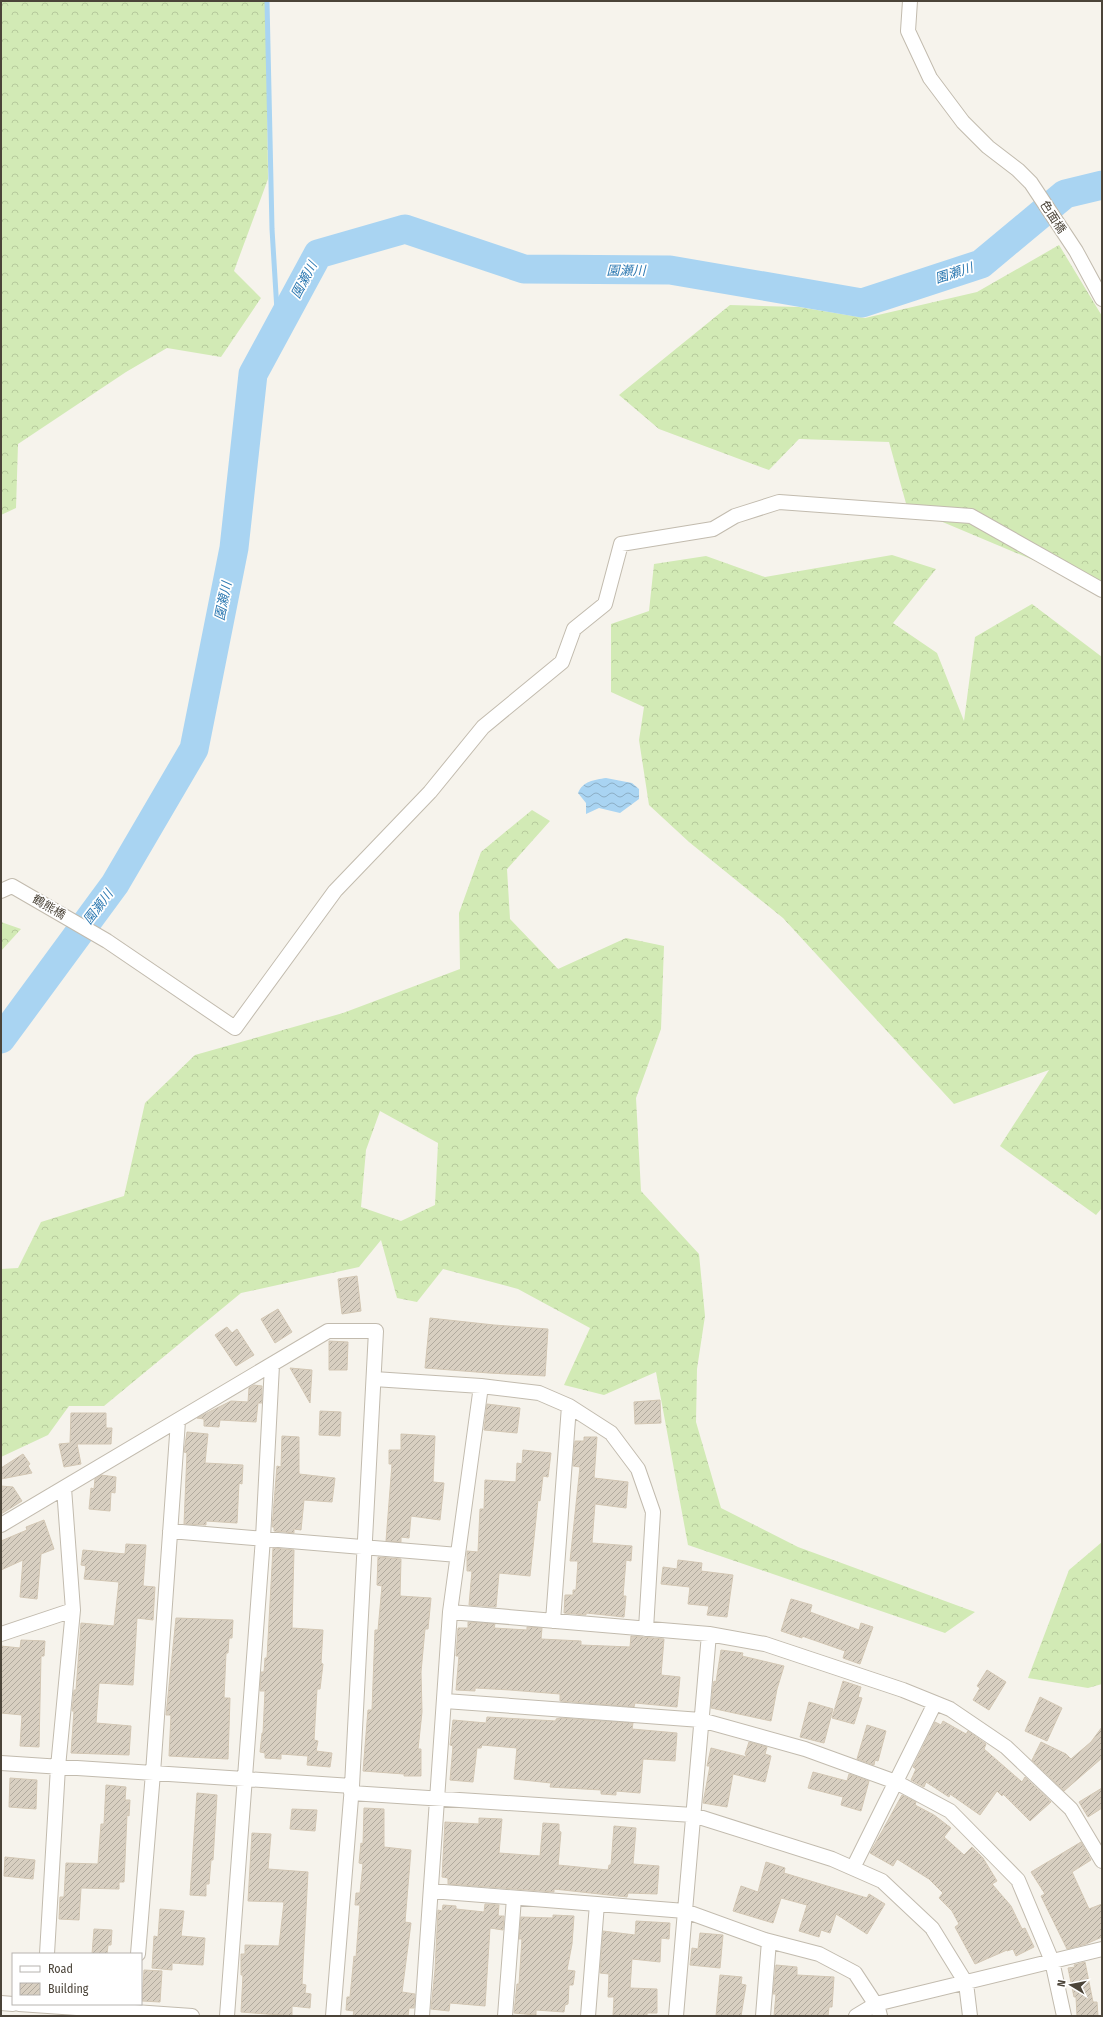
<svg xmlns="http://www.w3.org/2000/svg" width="1103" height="2017" viewBox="0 0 1103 2017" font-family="'Fira Sans Condensed','Noto Sans JP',sans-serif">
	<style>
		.forest { fill: url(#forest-crowns); fill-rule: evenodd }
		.water { fill: url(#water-waves) }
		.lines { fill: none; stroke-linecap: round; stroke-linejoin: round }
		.stream { stroke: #a9d4f2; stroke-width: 5 }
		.river { stroke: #a9d4f2; stroke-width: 29 }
		.building { fill: url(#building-hatch); stroke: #d3c7b4 }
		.street-casing { stroke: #c2bbae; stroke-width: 16 }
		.street { stroke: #fff; stroke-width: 14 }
		.labels { text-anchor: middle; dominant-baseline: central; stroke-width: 3.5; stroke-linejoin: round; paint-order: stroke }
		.street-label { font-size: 12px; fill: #4b4439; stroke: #fff }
		.water-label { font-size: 13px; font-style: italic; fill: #2e7ab2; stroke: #fff }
	</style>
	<defs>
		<pattern id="forest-crowns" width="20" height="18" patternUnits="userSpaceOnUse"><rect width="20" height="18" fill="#d2eab5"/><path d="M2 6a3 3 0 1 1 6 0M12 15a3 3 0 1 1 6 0" fill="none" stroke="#b6ca9c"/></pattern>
		<pattern id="water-waves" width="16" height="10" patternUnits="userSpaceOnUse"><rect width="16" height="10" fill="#a9d4f2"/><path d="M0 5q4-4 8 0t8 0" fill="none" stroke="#8caec5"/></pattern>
		<pattern id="building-hatch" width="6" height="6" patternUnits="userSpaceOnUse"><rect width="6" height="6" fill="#d8cfc1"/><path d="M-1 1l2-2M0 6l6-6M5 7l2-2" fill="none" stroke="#b1aa9e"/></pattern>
	</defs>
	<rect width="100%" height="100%" fill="#f6f3ec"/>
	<!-- forest -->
	<path class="forest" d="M1,1H266L268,179L234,271L261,298L221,357L167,348L126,372L18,444L16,508L1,515Z
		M1059,245L1102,316V589L907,507L889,442L799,439L769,470L659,429L619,395L730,305L799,307L865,318L977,292Z
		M892,555L936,569L893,623L937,653L964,721L975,637L1032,604L1102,657V1208L1096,1215L1000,1146L1049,1070L954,1104L783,918L689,842L649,805L639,740L644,707L611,692V624L649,611L654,564L706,556L765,577Z
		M532,810L550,821L507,869L510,919L558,969L626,938L664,946L661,1029L636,1098L641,1191L699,1254L705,1316L697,1369L696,1422L721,1508L798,1547L975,1612L945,1633L688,1545L656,1372L604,1395L564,1385L590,1328L518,1289L443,1269L417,1302L397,1298L381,1240L359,1267L241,1293L104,1406H69L48,1435L1,1457V1269L18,1268L41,1222L124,1196L145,1103L195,1055L343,1013L460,969L459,913L481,852ZM380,1111L438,1143L435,1205L401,1221L361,1207L366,1150Z
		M1,922L21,929L1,951Z
		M1102,1542V1684L1088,1688L1028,1678L1069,1570Z"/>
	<!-- water -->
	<path class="water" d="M606,778L632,783L639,789V799L620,813L599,808L586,814V803L578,793C583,781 594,780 606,778Z"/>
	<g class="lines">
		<!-- stream -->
		<path class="stream" d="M267,1L272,229L278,327"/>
		<!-- river -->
		<path class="river" d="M1,1039L115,884L194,749L234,548L253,374L318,254L405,229L524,269L670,270L862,303L981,264L1065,194L1102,185"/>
	</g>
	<!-- building -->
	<path class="building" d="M357,1276L361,1311L342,1314L338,1279Z
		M278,1309L292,1332L275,1343L261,1319Z
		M430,1318L494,1325L548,1329L545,1376L489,1373L425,1368Z
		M227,1327L232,1333L237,1329L254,1355L236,1366L215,1335Z
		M329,1341L348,1342L347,1370H329Z
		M290,1368L312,1370L310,1403Z
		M254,1385L262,1386V1403H258L256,1422L220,1420L219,1427L204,1426V1419L197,1418L231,1401L248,1402L249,1388Z
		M660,1400L661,1423L635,1424L634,1402Z
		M487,1404L520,1408L517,1433L484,1430Z
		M320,1411L341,1412L340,1436L319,1435Z
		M71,1413H106V1428H112L111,1444H77L81,1464L64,1467L59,1444L70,1443Z
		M187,1432L208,1434L205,1463L243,1465L242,1484L239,1483L237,1523L206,1521V1525L184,1524L187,1453L184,1452Z
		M401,1434L435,1436L433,1482L444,1483L440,1520L411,1516L409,1538L401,1537V1542L386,1541L392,1464H389V1450H401Z
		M282,1436L299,1437V1474L335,1478L332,1502L304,1500L301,1530L294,1529V1533L274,1531V1527H272L277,1466L281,1467Z
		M584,1437H597L594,1478L628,1482L626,1508L595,1504L592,1543L632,1546L631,1561L626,1560L623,1596H626L624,1617L586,1613V1615L564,1613L565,1595H573V1590H576L578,1561H570L580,1467L573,1466L575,1441H584Z
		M523,1450L551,1453L548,1477L543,1476L540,1501L538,1500L530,1576L499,1573L496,1607L469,1605L472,1571H467V1551L478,1552L480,1509H484L485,1480L516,1482L517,1463L522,1464Z
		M23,1454L30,1464L28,1466L32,1473L1,1479V1468Z
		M101,1475L116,1477L115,1493L111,1492L110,1511L89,1509L91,1488L94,1489L95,1479Z
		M1,1486L13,1487L22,1501L1,1514Z
		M44,1520L54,1549L41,1554L37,1599L20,1597L23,1560L1,1570V1541L27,1530L26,1527Z
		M126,1544L146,1545L143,1586L155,1587L153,1620L137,1618L133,1685L99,1683L96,1723L131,1726L129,1755L71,1753L74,1711H72L74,1690H76L81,1623L114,1626L119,1582L84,1579L86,1566L81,1565L83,1550L125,1554Z
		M273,1548L294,1550L292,1628L323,1630L321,1663L323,1664L320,1689H317L314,1740L318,1741L316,1751L332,1753L330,1767L307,1765L308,1756L281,1754V1759L265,1758V1753L260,1752L262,1733H263L265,1691H260L261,1672H264L265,1658H267Z
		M378,1557L401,1559L400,1596L431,1598L428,1629H425L421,1672L422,1712L418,1749H421V1776H404V1774L363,1771L368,1710H372L375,1630H378L382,1586L377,1585Z
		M678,1560L702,1563L701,1571L733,1575L727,1617L707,1615L709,1606L688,1604L690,1587L661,1584L663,1567L677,1569Z
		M791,1599L812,1605L810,1612L859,1630L861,1623L873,1627L860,1664L843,1658L845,1651L802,1636V1638L781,1631Z
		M176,1618L233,1620L232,1638H229L228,1653H226L224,1698H230L228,1759L169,1756L171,1715H166Z
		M468,1622L495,1624L494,1628L527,1630V1627L542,1628L541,1639L581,1641V1645L630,1647L631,1636L664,1639L661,1675L680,1677L677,1707L635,1703L634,1707L560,1701V1694L510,1690L475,1688V1691L456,1690L459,1656H456L458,1628H468Z
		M21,1640L45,1641L44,1656H41L39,1747L20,1746L22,1715L1,1713V1646L20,1648Z
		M721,1650L743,1653L742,1656L784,1666L777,1689L771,1721L711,1708L713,1686L714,1681L716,1682Z
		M987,1670L1006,1682L989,1710L973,1700L980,1688L977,1686Z
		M843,1681L861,1687L858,1697L862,1698L854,1724L832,1718Z
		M1040,1697L1062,1708L1047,1741L1025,1731Z
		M809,1702L833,1709L824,1743L800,1737Z
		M487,1717L556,1721V1719L560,1718L633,1723L632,1729L677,1733L675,1761L643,1759L640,1793L616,1791V1795L601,1794V1790L550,1787L551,1783L514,1779L517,1748L482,1745L481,1748H477L473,1782L450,1780L453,1746L450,1745L453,1720L486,1723Z
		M943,1721L966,1734L968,1731L986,1744L984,1749L1022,1782L1025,1777L1051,1802L1030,1821L1003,1794L1002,1796L997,1791L980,1815L950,1794L949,1797L926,1782L924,1787L911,1780L916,1769L913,1767L935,1722L941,1725Z
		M867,1725L886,1731L878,1761L875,1760L874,1765L857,1759Z
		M1102,1727V1758L1064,1791L1032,1760L1041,1742L1066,1754L1071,1759L1091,1742Z
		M749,1742L767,1747L765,1754L771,1756L765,1782L733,1774L727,1807L703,1803L710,1766H707L711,1748L747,1757L745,1754Z
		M813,1772L847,1781L849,1774L869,1781L861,1811L841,1805L843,1797L808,1788Z
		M10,1778L37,1780L36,1809L9,1807Z
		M106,1785L126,1787L125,1800H130L129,1816L127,1815L124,1882H119V1889L81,1888L79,1920L59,1919L60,1897H64L66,1863L98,1864L101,1824H104Z
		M1102,1788V1808L1088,1817L1079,1802Z
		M197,1793L217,1795L213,1860H211L209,1884H206V1896L190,1895Z
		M902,1795L916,1802L915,1805L934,1815L951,1828L944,1837L964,1855L972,1847L983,1858L997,1881L992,1884L1011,1906L1022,1929L1025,1928L1034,1947L1016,1956L1013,1949L1007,1951V1950L975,1964L955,1927L959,1924L952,1911L939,1898L943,1893L929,1879L897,1859L893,1866L870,1853Z
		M364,1808L384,1809V1847L411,1850L405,1922L411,1923L402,1992L415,1994L414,2008H409L408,2016H353L354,2011L346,2010L347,1997H350L354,1956L356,1957L360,1905H355L356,1893H360L363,1864L359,1863L361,1843L363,1844Z
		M292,1809L317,1810L315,1831L290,1829Z
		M479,1818L502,1819L499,1853L540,1856L543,1823L559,1824V1831L561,1832L558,1865L608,1870L609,1865H611L614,1826L636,1828L633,1864L659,1866L657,1894L628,1893L627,1897L554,1889V1892L448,1884V1878L442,1877L445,1822L479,1824Z
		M252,1833L271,1834L268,1869L308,1872L302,1984L306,1985L305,1993L311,1994L310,2008L292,2006V2016L241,2012L243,1975H241V1954H245V1945L279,1946L284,1902L248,1901Z
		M1081,1842L1091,1860L1072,1872L1089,1909L1102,1904V1937L1086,1944L1067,1949L1041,1896L1045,1894L1031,1872Z
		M5,1857L35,1860L33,1879L4,1876Z
		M766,1862L785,1868L784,1873L867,1898L869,1894L885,1904L867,1934L836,1914L830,1933L821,1930L819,1937L799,1931L807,1905L781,1898L773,1923L733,1911L741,1886L758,1892Z
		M485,1904L499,1905L498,1916H504L503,1930L490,1928L485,2006L450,2003L449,2011L431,2009L435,1970L438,1910L442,1911L443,1905L456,1906V1909L484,1912Z
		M160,1909L184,1911L181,1936L205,1938L203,1965L172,1963V1970L152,1968L154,1936L158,1937Z
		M553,1915L574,1916L572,1944L567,1970L575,1971L573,1985H569L568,2004L565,2005L564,2012L536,2010V2015L514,2013L517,1984H519L522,1939H519L521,1917L553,1918Z
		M636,1921L670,1923L669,1939L661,1938L660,1962L632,1959L630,1988L657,1989V2013H647V2016H613L614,1997H608L609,1974L600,1973L603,1931L635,1935Z
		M94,1929L112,1930L111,1945H108L107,1954H92Z
		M700,1933L723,1935L720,1968L690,1965L692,1948L698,1949Z
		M1085,1962L1093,2002H1097L1098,2016H1077L1076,1997H1074L1068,1968L1075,1967L1074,1965Z
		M776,1965L797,1967V1975L834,1977L832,2007H829L828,2016H774L776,1994H773Z
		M144,1970L162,1971L160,2002L142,2001Z
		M720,1975L742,1977L741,1984L746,1985L741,2016H716Z"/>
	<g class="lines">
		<defs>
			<path id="street" d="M910,1L908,31L930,78L963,122L988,147L1018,170L1031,183L1076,251L1102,299
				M1,891L12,886L107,941L235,1028L335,891L430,792L483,727L562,662L574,629L605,604L621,544L713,529L735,516L779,502L971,516L1102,590
				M374,1379L481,1386L450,1612L709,1634L685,1911L597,1904L588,2016
				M481,1386L539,1393L569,1406L611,1433L638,1469L653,1512L646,1629
				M1,1525L328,1331H376L352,1786L333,2016
				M170,1531L458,1555
				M553,1621L569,1406
				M1,1634L73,1610L64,1488
				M709,1634L765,1644L903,1690L950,1709L1006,1747L1071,1809L1102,1861
				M445,1701L701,1720L805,1749L896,1782L950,1811L1018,1880L1052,1961L1064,2016
				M1,1763L352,1786
				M351,1793L693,1815L832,1859L882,1881L932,1928L966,1983L970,2016
				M853,1868L935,1703
				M431,1891L597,1904
				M47,1954L58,1767L73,1610
				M138,1954L153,1773L178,1421
				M1,2003L13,2004
				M19,2004L192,2016
				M227,2016L263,1538L272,1365
				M422,2016L450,1612
				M505,2016L514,1898
				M676,2016L685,1911L765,1940L819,1954L855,1973L878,2008L880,2016
				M763,2016L769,1941
				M856,2016L876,2004L1102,1949"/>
		</defs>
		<!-- street casing -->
		<use href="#street" class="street-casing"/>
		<!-- street -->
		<use href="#street" class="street"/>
	</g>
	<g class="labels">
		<!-- street labels -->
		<g class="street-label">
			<text transform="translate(1053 217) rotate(57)">色面橋</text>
			<text transform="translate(49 907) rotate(30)">鶴熊橋</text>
		</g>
		<!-- water labels -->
		<g class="water-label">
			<text x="626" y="270">園瀬川</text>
			<text transform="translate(954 273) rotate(-18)">園瀬川</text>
			<text transform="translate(304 280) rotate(-62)">園瀬川</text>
			<text transform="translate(223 601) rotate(-79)">園瀬川</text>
			<text transform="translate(98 907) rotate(-53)">園瀬川</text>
		</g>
	</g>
	<!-- border -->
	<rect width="1103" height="2017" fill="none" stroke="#4b4439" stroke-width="4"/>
	<!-- legend -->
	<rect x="12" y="1953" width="130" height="52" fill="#ffffff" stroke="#b7b4b0"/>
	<rect x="20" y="1966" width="20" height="6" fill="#ffffff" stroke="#b7b4b0"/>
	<text x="48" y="1973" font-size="12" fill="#4b4439">Road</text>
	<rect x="20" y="1983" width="20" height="12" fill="url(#building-hatch)" stroke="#b7b4b0"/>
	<text x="48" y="1993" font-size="12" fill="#4b4439">Building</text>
	<!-- north arrow -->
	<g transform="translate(1071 1985) rotate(280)" stroke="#ffffff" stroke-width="3" paint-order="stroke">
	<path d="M0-3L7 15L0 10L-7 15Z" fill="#4b4439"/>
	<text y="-6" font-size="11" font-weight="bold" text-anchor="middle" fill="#4b4439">N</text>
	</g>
</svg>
